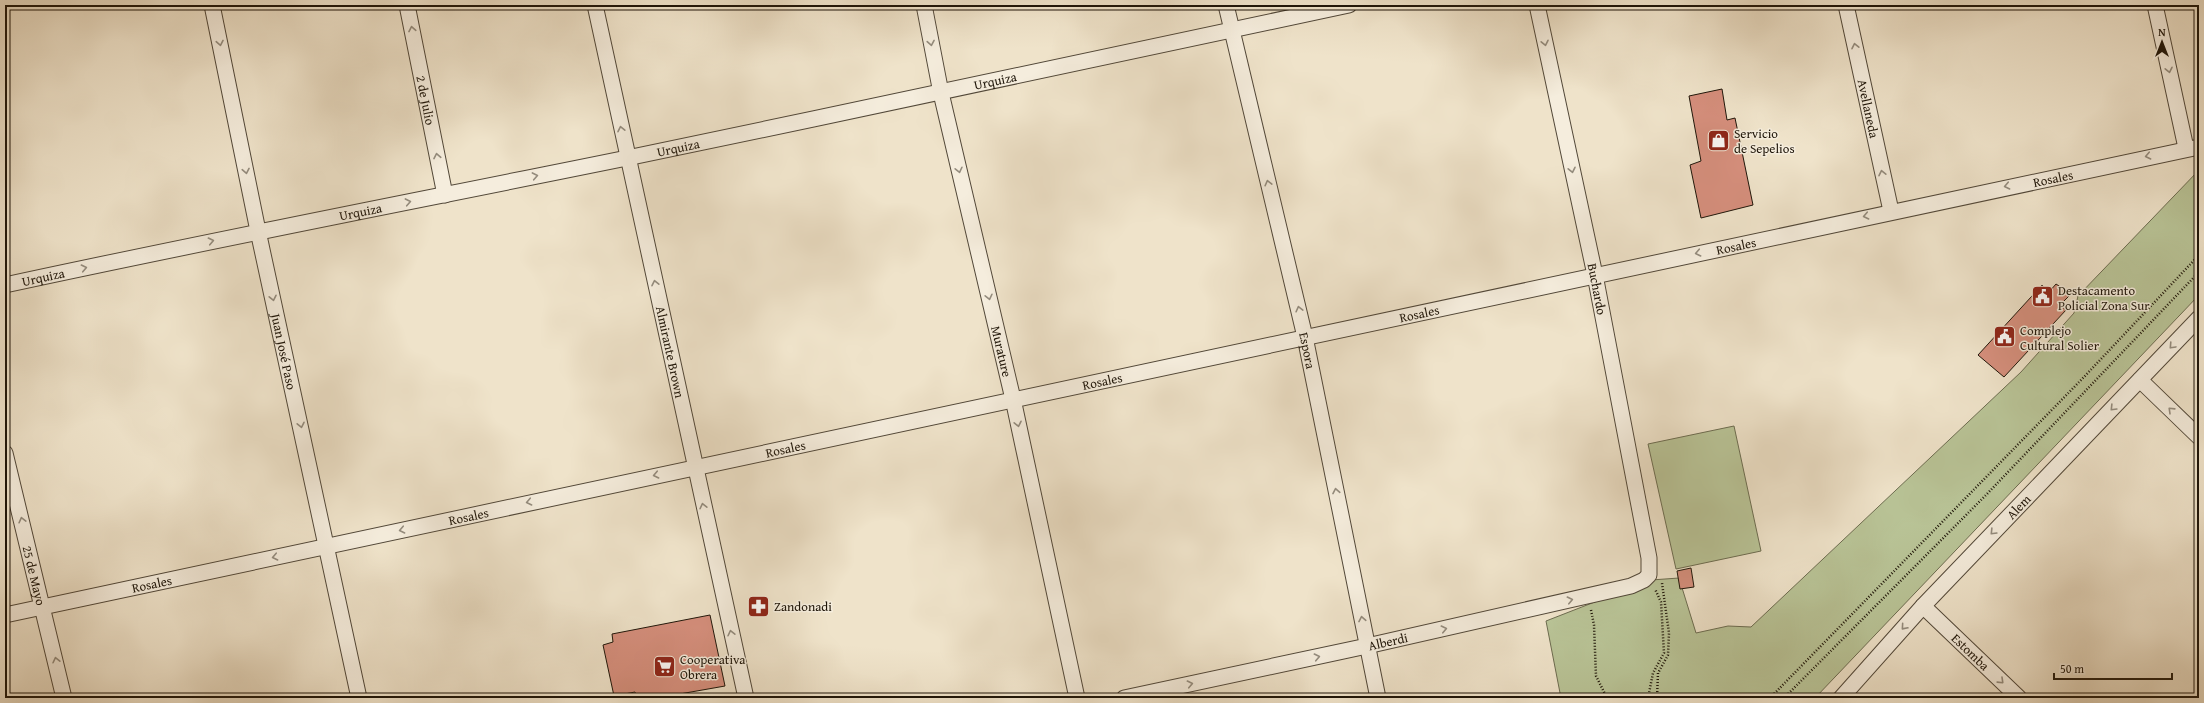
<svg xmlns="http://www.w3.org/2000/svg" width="2204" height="703" viewBox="0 0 2204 703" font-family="'Gentium Book Plus',serif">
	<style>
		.green { fill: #b9c497; stroke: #6c6c50 }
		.building { fill: #d68f7d; stroke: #1e1509 }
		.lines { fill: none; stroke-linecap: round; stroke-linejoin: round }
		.minor-casing { stroke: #524839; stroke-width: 17 }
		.path { stroke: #1e1509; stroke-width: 2.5; stroke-dasharray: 1 2; stroke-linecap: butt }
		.minor { stroke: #f5eddd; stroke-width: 15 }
		.oneway { stroke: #948c7e }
		.labels { text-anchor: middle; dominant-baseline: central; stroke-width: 3; stroke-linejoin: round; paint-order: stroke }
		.street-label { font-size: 13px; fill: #1e1509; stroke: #f5eddd }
		.poi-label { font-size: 13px; fill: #1e1509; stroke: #f5eddd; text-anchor: start }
	</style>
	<rect width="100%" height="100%" fill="#efe3ca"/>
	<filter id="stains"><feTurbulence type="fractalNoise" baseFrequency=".005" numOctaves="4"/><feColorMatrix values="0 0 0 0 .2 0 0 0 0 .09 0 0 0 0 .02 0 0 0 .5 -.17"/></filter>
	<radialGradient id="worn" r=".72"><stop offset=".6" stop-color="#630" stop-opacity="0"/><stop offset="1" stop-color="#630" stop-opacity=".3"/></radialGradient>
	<!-- green -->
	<path class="green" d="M2199,170V295L1815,698H1561L1546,621L1651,580L1679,578L1696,633L1728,626L1751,627L2021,372L2074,313L2078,296Z
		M1734,426L1761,551L1676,569L1648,444Z"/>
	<!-- building -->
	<path class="building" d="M1722,89L1727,120L1735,118L1753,205L1701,218L1690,165L1701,161L1689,96Z
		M2056,284L2071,294L2060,305L2066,310L2004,377L1978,355L2042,285L2049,292Z
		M1691,568L1694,587L1680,589L1677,571Z
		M710,615L725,686L657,698H637L635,692L614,696L603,645L613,642L612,634Z"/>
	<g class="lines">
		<defs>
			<g id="minor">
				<path id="s1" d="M212,5L258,231L359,698"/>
				<path id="s2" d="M407,5L445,195"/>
				<path id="s3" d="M595,5L746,698"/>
				<path id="s4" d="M924,5L941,93L1013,399L1077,698"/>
				<path id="s5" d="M1226,5L1305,337L1378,698"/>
				<path id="s6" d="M1846,5L1891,211"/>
				<path d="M2155,5L2186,148"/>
				<path id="s7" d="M5,285C212,240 420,200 627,158C868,108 1109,56 1349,5"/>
				<path d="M2140,380L2199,437"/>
				<path id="s8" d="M5,453L64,698"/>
				<path id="s9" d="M1923,606L2019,698"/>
				<path id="s10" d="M5,615L2199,147"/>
				<path id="s11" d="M1124,698L1367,646L1631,586L1644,580L1649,575V558L1595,275L1537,5"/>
				<path id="s12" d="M1841,698L1923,606L2199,318"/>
			</g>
		</defs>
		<!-- minor casing -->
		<use href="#minor" class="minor-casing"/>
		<!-- path -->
		<path class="path" d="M1591,610L1594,625L1596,676L1607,698
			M1648,698L1653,673L1664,653L1661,602L1655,589
			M1657,698L1658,673L1668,655L1669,633L1662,583
			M1770,698L2084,377L2199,255
			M1784,698L1987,494L2199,272"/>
		<!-- minor -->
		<use href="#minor" class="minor"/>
	</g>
	<!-- one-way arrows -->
	<defs><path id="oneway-chevron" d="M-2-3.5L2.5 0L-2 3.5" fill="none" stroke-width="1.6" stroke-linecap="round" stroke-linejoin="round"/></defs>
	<g class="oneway">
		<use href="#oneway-chevron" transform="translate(412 29) rotate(-101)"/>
		<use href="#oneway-chevron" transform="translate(220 43) rotate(79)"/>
		<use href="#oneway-chevron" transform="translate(931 43) rotate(80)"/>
		<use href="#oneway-chevron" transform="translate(1545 43) rotate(78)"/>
		<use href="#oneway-chevron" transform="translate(1855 46) rotate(-102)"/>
		<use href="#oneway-chevron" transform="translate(2169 70) rotate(78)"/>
		<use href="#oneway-chevron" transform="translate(621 129) rotate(-102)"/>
		<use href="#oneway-chevron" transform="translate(437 156) rotate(-101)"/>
		<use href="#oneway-chevron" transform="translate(2148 156) rotate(168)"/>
		<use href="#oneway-chevron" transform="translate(959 170) rotate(77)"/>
		<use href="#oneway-chevron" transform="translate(1572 170) rotate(78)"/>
		<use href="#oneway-chevron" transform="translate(246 171) rotate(79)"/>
		<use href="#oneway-chevron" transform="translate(1882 173) rotate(-102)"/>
		<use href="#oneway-chevron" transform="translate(535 176) rotate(-11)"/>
		<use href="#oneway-chevron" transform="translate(1268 183) rotate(-104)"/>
		<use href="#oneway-chevron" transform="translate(2007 186) rotate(168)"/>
		<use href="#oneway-chevron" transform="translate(408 202) rotate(-11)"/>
		<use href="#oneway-chevron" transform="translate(1866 216) rotate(168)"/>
		<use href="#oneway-chevron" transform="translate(211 241) rotate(-12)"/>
		<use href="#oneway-chevron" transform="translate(1698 253) rotate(168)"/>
		<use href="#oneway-chevron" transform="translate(84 268) rotate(-12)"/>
		<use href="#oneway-chevron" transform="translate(655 283) rotate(-102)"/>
		<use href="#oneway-chevron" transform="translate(989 297) rotate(77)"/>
		<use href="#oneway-chevron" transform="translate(273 298) rotate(78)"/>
		<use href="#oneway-chevron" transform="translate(1299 309) rotate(-104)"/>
		<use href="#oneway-chevron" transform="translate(2172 346) rotate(133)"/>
		<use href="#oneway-chevron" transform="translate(2113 408) rotate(134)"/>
		<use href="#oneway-chevron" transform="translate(2171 410) rotate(-136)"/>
		<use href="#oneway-chevron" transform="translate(1018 424) rotate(78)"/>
		<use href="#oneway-chevron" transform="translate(301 425) rotate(78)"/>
		<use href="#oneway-chevron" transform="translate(656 475) rotate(168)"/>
		<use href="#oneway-chevron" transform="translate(1336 491) rotate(-101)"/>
		<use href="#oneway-chevron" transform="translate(529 502) rotate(168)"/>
		<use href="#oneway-chevron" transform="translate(703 506) rotate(-103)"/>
		<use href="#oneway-chevron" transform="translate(22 520) rotate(-104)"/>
		<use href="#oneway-chevron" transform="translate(402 530) rotate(168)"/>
		<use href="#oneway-chevron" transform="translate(1993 532) rotate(134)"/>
		<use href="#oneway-chevron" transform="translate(275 557) rotate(168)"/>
		<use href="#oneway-chevron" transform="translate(1570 600) rotate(-13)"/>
		<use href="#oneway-chevron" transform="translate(1362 619) rotate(-101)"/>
		<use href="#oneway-chevron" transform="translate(1904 627) rotate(131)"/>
		<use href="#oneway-chevron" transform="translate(1444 629) rotate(-13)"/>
		<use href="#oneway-chevron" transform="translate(731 633) rotate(-103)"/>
		<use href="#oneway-chevron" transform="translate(1317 657) rotate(-12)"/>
		<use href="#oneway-chevron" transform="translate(56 660) rotate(-103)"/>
		<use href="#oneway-chevron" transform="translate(2001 681) rotate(44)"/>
		<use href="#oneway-chevron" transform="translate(1190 684) rotate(-12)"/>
	</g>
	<!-- icons -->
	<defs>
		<symbol id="shop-square" viewBox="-11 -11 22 22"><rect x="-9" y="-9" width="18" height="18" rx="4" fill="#8f2418" stroke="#f5eddd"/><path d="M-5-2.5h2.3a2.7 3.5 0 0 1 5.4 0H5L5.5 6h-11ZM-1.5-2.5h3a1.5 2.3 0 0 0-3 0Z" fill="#fff"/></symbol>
		<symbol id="civic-square" viewBox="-11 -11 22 22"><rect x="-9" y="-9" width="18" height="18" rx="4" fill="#8f2418" stroke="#f5eddd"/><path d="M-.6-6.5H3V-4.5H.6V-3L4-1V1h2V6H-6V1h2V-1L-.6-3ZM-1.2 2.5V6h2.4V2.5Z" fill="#fff"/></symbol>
		<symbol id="pharmacy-square" viewBox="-11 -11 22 22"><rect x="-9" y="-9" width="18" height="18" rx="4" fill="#8f2418" stroke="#f5eddd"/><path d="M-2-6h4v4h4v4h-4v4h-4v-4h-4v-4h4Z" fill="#fff"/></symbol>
		<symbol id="supermarket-square" viewBox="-11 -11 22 22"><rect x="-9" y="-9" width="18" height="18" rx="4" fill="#8f2418" stroke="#f5eddd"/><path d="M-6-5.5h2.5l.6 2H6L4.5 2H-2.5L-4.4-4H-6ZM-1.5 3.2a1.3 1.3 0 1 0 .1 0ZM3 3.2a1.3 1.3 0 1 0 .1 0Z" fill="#fff"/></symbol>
	</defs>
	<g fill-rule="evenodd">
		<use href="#shop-square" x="1706" y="128" width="25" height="25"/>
		<use href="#civic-square" x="2030" y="284" width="25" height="25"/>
		<use href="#civic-square" x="1992" y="324" width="25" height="25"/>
		<use href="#pharmacy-square" x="746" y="594" width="25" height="25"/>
		<use href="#supermarket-square" x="652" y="654" width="25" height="25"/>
	</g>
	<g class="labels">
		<!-- street labels -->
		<g class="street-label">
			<text stroke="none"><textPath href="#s7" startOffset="1011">Urquiza</textPath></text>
			<text stroke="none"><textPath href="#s2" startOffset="97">2 de Julio</textPath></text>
			<text stroke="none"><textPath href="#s6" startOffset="106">Avellaneda</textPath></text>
			<text stroke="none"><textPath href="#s7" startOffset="687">Urquiza</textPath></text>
			<text stroke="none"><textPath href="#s10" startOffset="2094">Rosales</textPath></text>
			<text stroke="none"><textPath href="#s7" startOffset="363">Urquiza</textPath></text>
			<text stroke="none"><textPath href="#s10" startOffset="1770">Rosales</textPath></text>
			<text stroke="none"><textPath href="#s7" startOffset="39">Urquiza</textPath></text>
			<text transform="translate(1597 289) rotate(79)">Buchardo</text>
			<text stroke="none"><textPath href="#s10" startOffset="1446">Rosales</textPath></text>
			<text stroke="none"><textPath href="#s5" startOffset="355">Espora</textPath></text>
			<text stroke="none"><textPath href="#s4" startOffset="355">Murature</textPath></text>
			<text stroke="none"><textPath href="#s1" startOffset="354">Juan José Paso</textPath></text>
			<text stroke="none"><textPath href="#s3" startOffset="355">Almirante Brown</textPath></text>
			<text stroke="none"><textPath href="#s10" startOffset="1122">Rosales</textPath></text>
			<text stroke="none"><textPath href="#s10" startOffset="798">Rosales</textPath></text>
			<text stroke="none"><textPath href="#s12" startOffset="261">Alem</textPath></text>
			<text stroke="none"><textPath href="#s10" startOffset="474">Rosales</textPath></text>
			<text stroke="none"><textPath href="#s8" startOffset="126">25 de Mayo</textPath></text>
			<text stroke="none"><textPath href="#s10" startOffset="150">Rosales</textPath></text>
			<text stroke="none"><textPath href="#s11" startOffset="270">Alberdi</textPath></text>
			<text stroke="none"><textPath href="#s9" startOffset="66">Estomba</textPath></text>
		</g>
		<!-- poi labels -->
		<g class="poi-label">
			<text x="1734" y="133">Servicio<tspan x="1734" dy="15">de Sepelios</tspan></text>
			<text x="2058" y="290">Destacamento<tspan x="2058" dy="15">Policial Zona Sur</tspan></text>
			<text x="2020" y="330">Complejo<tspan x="2020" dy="15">Cultural Solier</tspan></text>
			<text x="774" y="606">Zandonadi</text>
			<text x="680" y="659">Cooperativa<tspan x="680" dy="15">Obrera</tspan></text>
		</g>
	</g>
	<!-- margin -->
	<rect width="2204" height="703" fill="none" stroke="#efe3ca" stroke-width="20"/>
	<rect x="6" y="6" width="2192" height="691" fill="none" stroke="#1e1509" stroke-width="2"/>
	<rect x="10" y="10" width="2184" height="683" fill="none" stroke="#1e1509"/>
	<!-- north arrow -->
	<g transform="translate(2162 42)" stroke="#f5eddd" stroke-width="3" paint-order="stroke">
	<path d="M0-3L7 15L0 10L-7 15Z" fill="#1e1509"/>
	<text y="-6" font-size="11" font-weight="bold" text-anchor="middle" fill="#1e1509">N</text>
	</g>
	<!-- scale -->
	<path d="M2054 673v6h118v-6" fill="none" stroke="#1e1509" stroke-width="2"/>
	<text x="2060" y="673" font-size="12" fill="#1e1509" stroke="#f5eddd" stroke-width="3" paint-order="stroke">50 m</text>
	<rect width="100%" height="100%" filter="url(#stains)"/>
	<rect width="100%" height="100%" fill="url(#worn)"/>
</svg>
